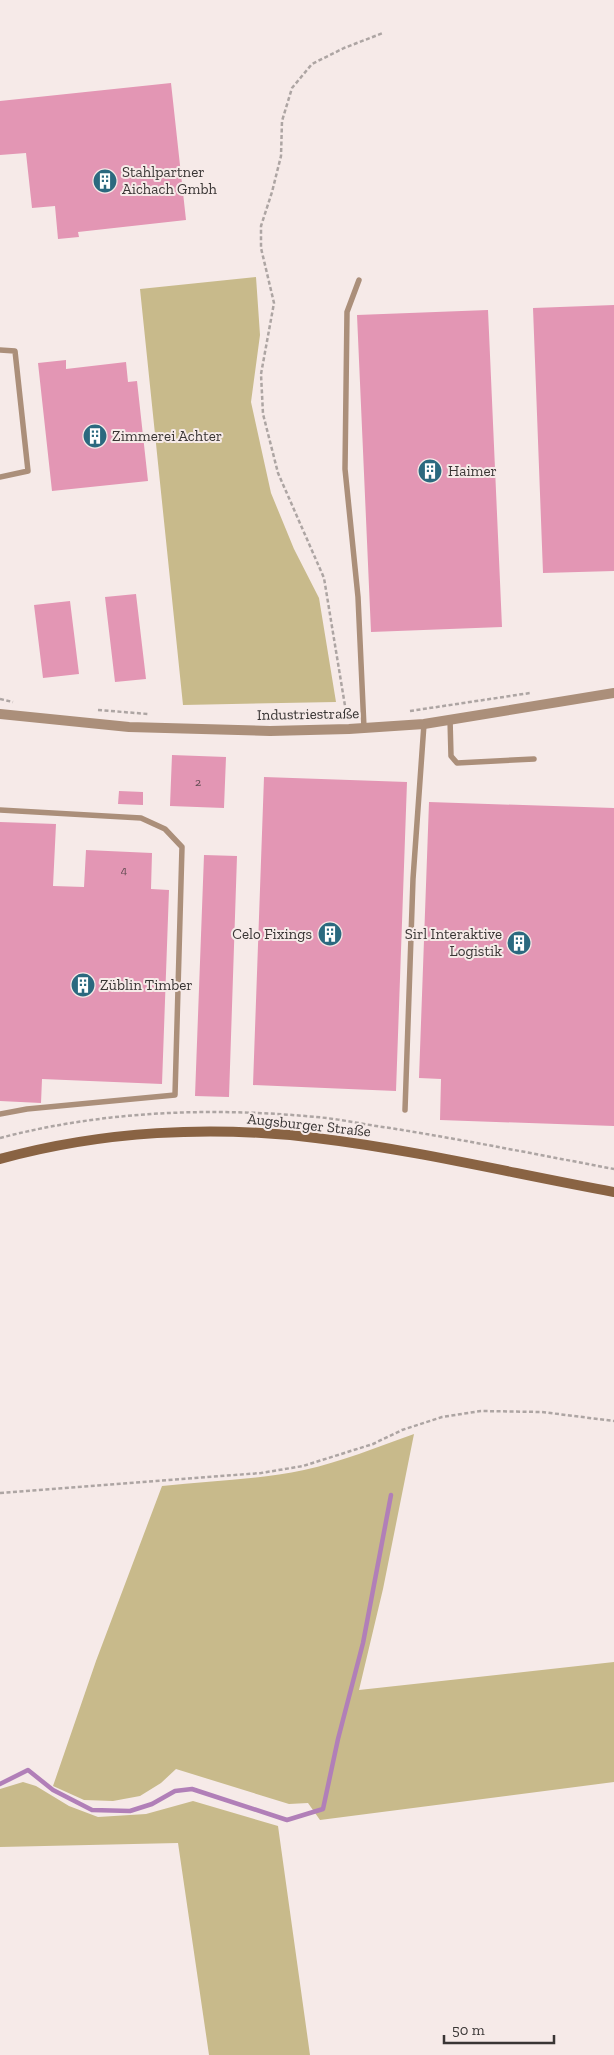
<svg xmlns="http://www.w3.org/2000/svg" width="614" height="2055" viewBox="0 0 614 2055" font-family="'Zilla Slab',serif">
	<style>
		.green { fill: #c8ba8b }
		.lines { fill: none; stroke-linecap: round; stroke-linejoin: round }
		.stream { stroke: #b17fb8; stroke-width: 4.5 }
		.building { fill: #e396b4 }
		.path { stroke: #ada5a3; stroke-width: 2.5; stroke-dasharray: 4 2.5; stroke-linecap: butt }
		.service { stroke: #ab8f7a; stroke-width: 5.5 }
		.minor { stroke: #ab8f7a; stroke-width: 10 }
		.secondary { stroke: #896343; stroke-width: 10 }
		.labels { text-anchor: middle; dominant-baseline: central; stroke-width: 4; stroke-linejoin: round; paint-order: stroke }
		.number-label { font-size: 12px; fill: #644d54 }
		.poi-label { font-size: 15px; fill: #393534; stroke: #f6eae8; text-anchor: start }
		.street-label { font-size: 15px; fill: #393534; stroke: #f6eae8 }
	</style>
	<rect width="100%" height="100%" fill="#f6eae8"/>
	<!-- green -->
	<path class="green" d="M256,277L260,335L251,402L271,493L294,549L319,598L336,702L183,705L140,289Z
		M414,1434L383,1589L359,1690L614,1662V1782L320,1820L308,1803L289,1804L176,1769L161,1783L140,1796L113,1801L84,1800L53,1786L96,1661L162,1486C209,1481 257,1480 304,1470C341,1462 377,1447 414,1434Z
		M23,1782L36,1786L69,1806L98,1817L146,1814L193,1801L278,1826L310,2055H209L178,1843L0,1847V1789Z"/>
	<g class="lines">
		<!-- stream -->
		<path class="stream" d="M0,1784L28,1770L53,1790L92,1810L130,1811L152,1804L175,1791L192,1789L287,1820L323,1809L338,1739L363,1643L391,1495"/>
	</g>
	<!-- building -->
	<path class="building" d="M171,83L186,220L78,232L79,237L58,239L55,206L32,208L26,153L0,155V101Z
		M614,305V571L543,573L533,308Z
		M488,310L502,627L371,632L357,315Z
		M66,360V369L126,362L128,382L137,381L148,481L52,491L38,363Z
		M136,594L146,679L115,682L105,597Z
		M70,601L79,674L43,678L34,605Z
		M172,755L226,757L224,808L170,806Z
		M264,777L407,782L396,1091L253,1085Z
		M119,791L143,792V805L118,804Z
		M429,802L614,808V1126L440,1120L441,1079L419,1078Z
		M0,822L56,824L53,886L84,887L86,850L152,853L151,889L169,890L162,1084L42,1079L41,1103L0,1101Z
		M204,855L237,856L229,1097L195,1096Z"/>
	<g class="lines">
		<!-- path -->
		<path class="path" d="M0,699L13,702
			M98,710L148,714
			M410,711L530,693
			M347,718L324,578L278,473L263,414L261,374L274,303L261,248V226L272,192L281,156L282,121L292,88L312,64L344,48L383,33
			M0,1138C103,1111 210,1107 316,1117C341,1119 366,1125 390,1128C465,1140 540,1155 614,1169
			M0,1493L261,1473L303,1466L373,1444L402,1430L442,1417L481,1411L542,1412L614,1421"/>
		<!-- service -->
		<path class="service" d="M359,280L347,312L345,469L358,597L364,728
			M0,350L15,351L28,471L0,477
			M450,719L451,756L457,763L534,759
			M0,810L141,818L165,829L182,847L175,1095L27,1109L0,1114
			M405,1110L413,879L424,724"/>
		<!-- minor -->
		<path class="minor" d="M0,714L129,727L270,731L349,729L424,724L614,693"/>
		<!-- secondary -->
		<path class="secondary" d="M0,1159C102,1131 211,1125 316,1138C416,1150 515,1174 614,1192"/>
	</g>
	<!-- icons -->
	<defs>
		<symbol id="building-disc" viewBox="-11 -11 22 22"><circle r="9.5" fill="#2b697f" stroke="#f6eae8"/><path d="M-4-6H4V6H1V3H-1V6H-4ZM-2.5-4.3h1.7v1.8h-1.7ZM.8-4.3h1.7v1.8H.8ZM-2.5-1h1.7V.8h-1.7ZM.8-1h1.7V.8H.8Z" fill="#fff"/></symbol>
	</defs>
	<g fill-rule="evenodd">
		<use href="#building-disc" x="91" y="167" width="28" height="28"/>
		<use href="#building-disc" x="81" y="422" width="28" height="28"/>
		<use href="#building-disc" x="416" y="457" width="28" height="28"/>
		<use href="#building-disc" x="316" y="920" width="28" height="28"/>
		<use href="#building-disc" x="505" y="929" width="28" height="28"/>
		<use href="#building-disc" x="69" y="971" width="28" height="28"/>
	</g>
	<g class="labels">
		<!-- number labels -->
		<g class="number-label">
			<text x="198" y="782">2</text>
			<text x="124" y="870">4</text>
		</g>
		<!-- poi labels -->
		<g class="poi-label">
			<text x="122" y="172">Stahlpartner<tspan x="122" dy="17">Aichach Gmbh</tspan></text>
			<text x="112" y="436">Zimmerei Achter</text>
			<text x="448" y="471">Haimer</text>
			<text x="312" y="934" text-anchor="end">Celo Fixings</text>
			<text x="502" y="934" text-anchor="end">Sirl Interaktive<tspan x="502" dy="17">Logistik</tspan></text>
			<text x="100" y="985">Züblin Timber</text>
		</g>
		<!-- street labels -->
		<g class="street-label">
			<text transform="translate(308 714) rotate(-1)">Industriestraße</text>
			<text transform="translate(309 1125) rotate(6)">Augsburger Straße</text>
		</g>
	</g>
	<!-- scale -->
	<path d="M444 2035v8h110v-8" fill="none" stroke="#393534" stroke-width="2.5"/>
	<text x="452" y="2035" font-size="15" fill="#393534" stroke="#f6eae8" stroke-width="4" paint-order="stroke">50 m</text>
</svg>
